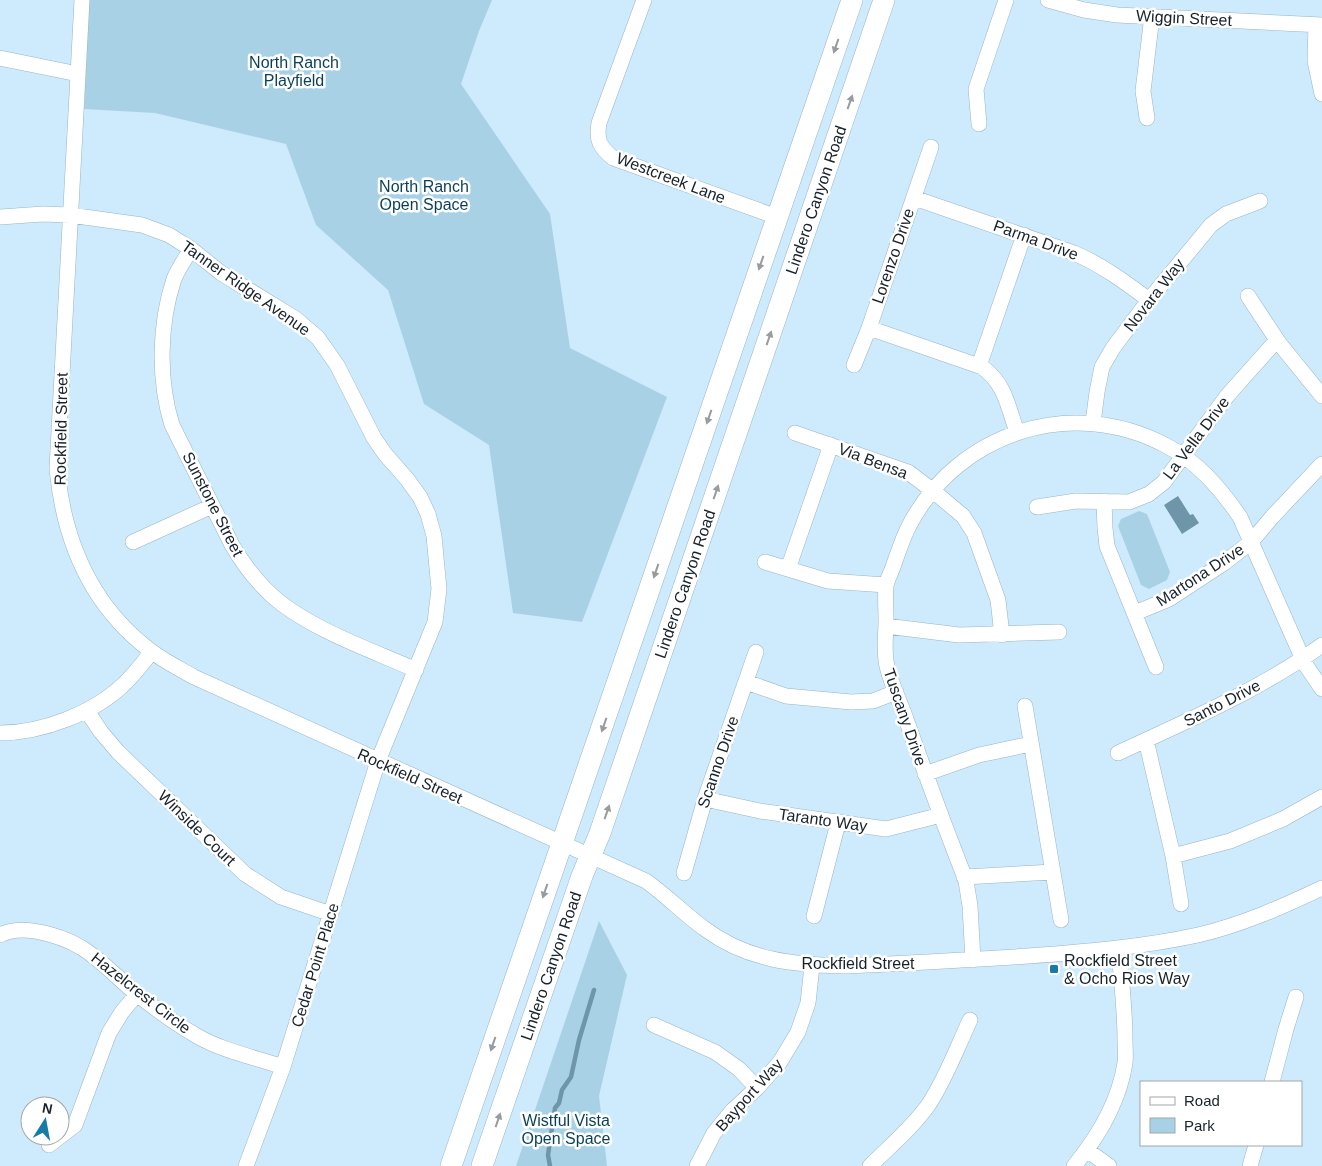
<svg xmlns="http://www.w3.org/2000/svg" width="1322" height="1166" viewBox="0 0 1322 1166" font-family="Helvetica,sans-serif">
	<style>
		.green { fill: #a9d1e6 }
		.water { fill: #6f95a9 }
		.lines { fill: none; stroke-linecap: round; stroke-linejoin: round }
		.stream { stroke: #6f95a9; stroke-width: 4.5 }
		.minor-casing { stroke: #98b5c6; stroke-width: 16 }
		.secondary-casing { stroke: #98b5c6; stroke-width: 22 }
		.minor { stroke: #fff; stroke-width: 15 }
		.secondary { stroke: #fff; stroke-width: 21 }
		.oneway { fill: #979c9f }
		.poi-dot { fill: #147ca7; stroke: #fff; stroke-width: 2 }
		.labels { text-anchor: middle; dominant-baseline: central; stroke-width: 5; stroke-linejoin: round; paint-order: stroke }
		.street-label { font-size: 16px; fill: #172229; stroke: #fff }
		.park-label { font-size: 16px; fill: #083f56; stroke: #fff }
		.poi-label { font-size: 16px; fill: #172229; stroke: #fff; text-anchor: start }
	</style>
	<rect width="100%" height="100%" fill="#cdebfd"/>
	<!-- green -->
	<path class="green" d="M89,0H492L479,31L461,84L550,214L570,348L667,397L582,622L513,613L489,445L424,404L388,290L316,225L286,144L155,113L84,109Z
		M1139,511L1147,514L1170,572L1167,580L1149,589L1141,585L1118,526L1121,519Z
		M599,921L627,975L599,1096L607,1166H516Z"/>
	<!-- water -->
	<path class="water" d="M1178,496L1190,515L1193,514L1199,523L1182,534L1164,505Z"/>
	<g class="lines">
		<!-- stream -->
		<path class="stream" d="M550,1166L548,1155L555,1108L559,1103L562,1090L571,1077L579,1040L594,990"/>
		<defs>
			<path id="minor" d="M82,0L57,469C64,542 91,606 151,651C164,661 180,669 194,677L646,881C667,896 684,914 705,929C748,961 795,965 846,966C907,963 968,960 1028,956C1085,952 1142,947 1198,935C1241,925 1282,907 1322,888
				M644,0L599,123C596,141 600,147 613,158L777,217
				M1048,0L1084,10L1117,15L1322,25
				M1316,25L1315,61L1322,94
				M0,58L78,74
				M1147,118L1143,91L1152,16
				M979,124L976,89L1006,0
				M914,198L1074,253C1102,265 1125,282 1149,300
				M0,217L43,214L70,215L142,225L169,235L191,249L221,273L296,319L318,338L337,365L374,438L385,454L407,479L420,497L428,514L434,536L439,589L435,622L378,761L283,1067L246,1166
				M191,249C185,259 178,269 174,279C159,324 158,380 172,425L232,545C245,567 261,588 282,604C321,633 371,650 416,670
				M1248,296L1279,343L1322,396
				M869,328L982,367C1005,383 1008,407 1017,432
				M854,365L869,328L931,147
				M979,366L1024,235
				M1093,423L1097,392L1102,367L1113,348L1149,300L1211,225L1226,214L1260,201
				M795,433L908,472L932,490L963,516L974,533L998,600L1002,635
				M1104,501L1105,528L1107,546L1156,667
				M1037,507L1076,501L1129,502L1149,494L1164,482L1227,396L1277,340
				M133,542L212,506
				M765,562L828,581L886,585
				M788,569L831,445
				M1135,613L1169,599L1224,563L1251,542L1272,517L1322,464
				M886,626L959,635L1059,632
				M746,682L786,696L851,702L873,701L896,692
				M1025,706L1061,920
				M87,711L101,732L118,752L245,874L281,897L331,914
				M0,733C42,733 94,713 124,684C134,675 143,662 152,652
				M1146,740L1173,856L1181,904
				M1118,753C1189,720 1258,691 1322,645
				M925,774L979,755L1031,744
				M705,799L760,811L886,829L941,815
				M1173,856L1230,841L1283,819L1322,797
				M684,873L705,799L756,652
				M964,877L1053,872
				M814,916L838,823
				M0,935C25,922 71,938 92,955C108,967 122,982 138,995C157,1010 176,1024 197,1036C223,1051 254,1057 283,1067
				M973,960L970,906L966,881C945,827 925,773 906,719C901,704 887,675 886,660C884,647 886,634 886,621C886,610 885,597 886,586C887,579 892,571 894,564C899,550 903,537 910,524C959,432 1072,396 1165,445C1197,461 1220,488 1240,517L1305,664L1322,689
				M654,1025L715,1052L739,1069L757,1088
				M1272,1082L1286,1029L1296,997
				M49,1145L75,1125L109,1033L122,1012L137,994
				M1087,1150L1109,1166
				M697,1166L714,1133L732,1111L757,1088L780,1062L798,1032L808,1003L812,966
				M870,1166C890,1146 913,1127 929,1104C946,1078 957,1048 970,1020
				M1074,1166C1098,1137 1119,1102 1125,1063C1126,1056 1125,1048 1125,1040C1125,1009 1121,979 1119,948
				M1250,1166L1256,1145"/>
			<path id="secondary" d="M451,1166L852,0
				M482,1166L582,876L600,833L884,0"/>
		</defs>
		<!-- minor casing -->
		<use href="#minor" class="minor-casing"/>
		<!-- secondary casing -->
		<use href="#secondary" class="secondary-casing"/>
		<!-- minor -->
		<use href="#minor" class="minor"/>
		<!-- secondary -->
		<use href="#secondary" class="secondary"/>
	</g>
	<!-- one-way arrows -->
	<defs><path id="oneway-solid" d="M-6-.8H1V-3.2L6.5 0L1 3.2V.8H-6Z" transform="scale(1.25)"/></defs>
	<g class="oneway">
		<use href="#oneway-solid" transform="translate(836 46) rotate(109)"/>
		<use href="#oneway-solid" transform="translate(850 102) rotate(-71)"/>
		<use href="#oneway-solid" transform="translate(761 263) rotate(109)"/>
		<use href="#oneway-solid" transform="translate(769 338) rotate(-71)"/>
		<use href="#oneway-solid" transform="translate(709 417) rotate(109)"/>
		<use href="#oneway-solid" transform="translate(716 492) rotate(-71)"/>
		<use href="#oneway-solid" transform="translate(656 571) rotate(109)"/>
		<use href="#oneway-solid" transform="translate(604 725) rotate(109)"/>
		<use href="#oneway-solid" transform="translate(607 812) rotate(-71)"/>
		<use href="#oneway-solid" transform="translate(545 891) rotate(109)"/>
		<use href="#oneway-solid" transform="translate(493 1044) rotate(109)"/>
		<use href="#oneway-solid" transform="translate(498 1120) rotate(-71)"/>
	</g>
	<!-- markers -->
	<rect class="poi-dot" x="1049" y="964" width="10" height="10" rx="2.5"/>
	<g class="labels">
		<!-- street labels -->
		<g class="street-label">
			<text transform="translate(1184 18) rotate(3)">Wiggin Street</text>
			<text transform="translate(671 178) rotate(21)">Westcreek Lane</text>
			<text transform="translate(816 200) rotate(-71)">Lindero Canyon Road</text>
			<text transform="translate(1036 240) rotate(20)">Parma Drive</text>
			<text transform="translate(893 256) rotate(-71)">Lorenzo Drive</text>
			<text transform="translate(246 288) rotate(35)">Tanner Ridge Avenue</text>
			<text transform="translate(1154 295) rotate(-52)">Novara Way</text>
			<text transform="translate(61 429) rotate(-89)">Rockfield Street</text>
			<text transform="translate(1196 438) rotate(-53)">La Vella Drive</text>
			<text transform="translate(873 461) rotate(21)">Via Bensa</text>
			<text transform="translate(213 504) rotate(63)">Sunstone Street</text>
			<text transform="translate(1200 575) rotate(-33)">Martona Drive</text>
			<text transform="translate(685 584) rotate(-71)">Lindero Canyon Road</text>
			<text transform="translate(1222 703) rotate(-27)">Santo Drive</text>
			<text transform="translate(905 717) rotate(71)">Tuscany Drive</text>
			<text transform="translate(718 762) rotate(-71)">Scanno Drive</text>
			<text transform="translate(410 776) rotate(24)">Rockfield Street</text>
			<text transform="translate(823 820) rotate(8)">Taranto Way</text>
			<text transform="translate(197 828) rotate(44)">Winside Court</text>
			<text x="858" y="963">Rockfield Street</text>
			<text transform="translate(315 965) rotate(-73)">Cedar Point Place</text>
			<text transform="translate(551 966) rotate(-71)">Lindero Canyon Road</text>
			<text transform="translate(141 993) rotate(38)">Hazelcrest Circle</text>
			<text transform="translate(749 1095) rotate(-48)">Bayport Way</text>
		</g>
		<!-- park labels -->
		<g class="park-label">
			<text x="294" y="62">North Ranch<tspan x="294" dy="18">Playfield</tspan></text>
			<text x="424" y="186">North Ranch<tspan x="424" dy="18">Open Space</tspan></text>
			<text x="566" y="1120">Wistful Vista<tspan x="566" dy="18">Open Space</tspan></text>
		</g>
		<!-- poi labels -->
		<g class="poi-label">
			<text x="1064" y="960">Rockfield Street<tspan x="1064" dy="18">&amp; Ocho Rios Way</tspan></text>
		</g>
	</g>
	<!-- legend -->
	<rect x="1140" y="1081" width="162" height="65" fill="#ffffff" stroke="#a2a7a9"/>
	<rect x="1150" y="1097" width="25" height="8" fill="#ffffff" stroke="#a2a7a9"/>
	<text x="1184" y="1106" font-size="15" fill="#172229">Road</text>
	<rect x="1150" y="1118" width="25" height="15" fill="#a9d1e6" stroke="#a2a7a9"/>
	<text x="1184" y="1131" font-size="15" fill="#172229">Park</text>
	<!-- north arrow -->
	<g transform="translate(45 1121) rotate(11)"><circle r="24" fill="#ffffff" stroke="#a2a7a9"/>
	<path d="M0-4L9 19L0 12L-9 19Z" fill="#147ca7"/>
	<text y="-8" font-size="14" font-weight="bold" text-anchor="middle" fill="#172229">N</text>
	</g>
</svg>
